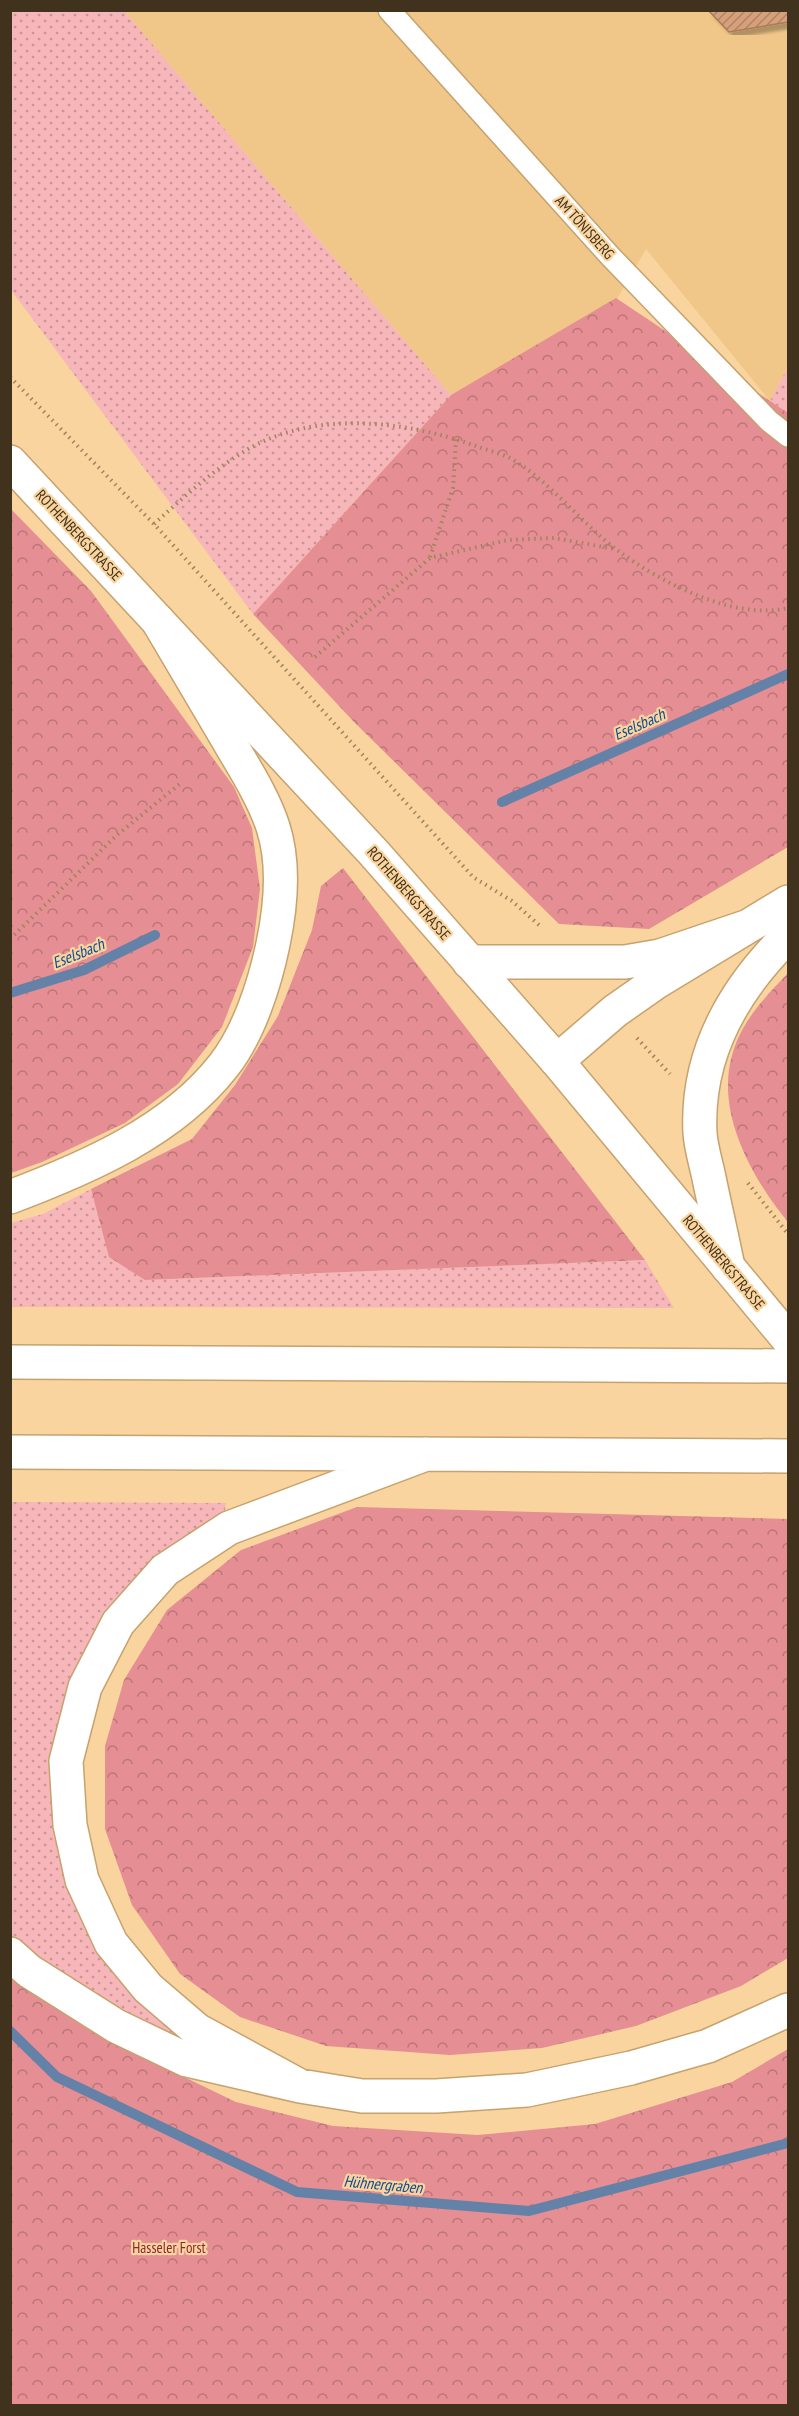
<svg xmlns="http://www.w3.org/2000/svg" width="799" height="2416" viewBox="0 0 799 2416" font-family="'PT Sans Narrow',sans-serif">
	<style>
		.built { fill: #f0c689 }
		.grass { fill: url(#grass-dots) }
		.forest { fill: url(#forest-crowns) }
		.lines { fill: none; stroke-linecap: round; stroke-linejoin: round }
		.stream { stroke: #6481a7; stroke-width: 10 }
		.building { fill: url(#building-hatch); stroke: #ad7a56; stroke-width: 1.5; filter: url(#shadow) }
		.service-casing { stroke: #c6a26e; stroke-width: 24 }
		.secondary-casing { stroke: #c6a26e; stroke-width: 36 }
		.motorway-casing { stroke: #c6a26e; stroke-width: 36 }
		.path { stroke: #9f845e; stroke-width: 4; stroke-dasharray: 1.5 4.5; stroke-linecap: butt }
		.service { stroke: #fff; stroke-width: 21 }
		.secondary { stroke: #fff; stroke-width: 33 }
		.motorway { stroke: #fff; stroke-width: 33 }
		.labels { text-anchor: middle; dominant-baseline: central; stroke-width: 4.5; stroke-linejoin: round; paint-order: stroke }
		.street-label { font-size: 15px; fill: #40321c; stroke: #fad49e }
		.park-label { font-size: 15px; fill: #8b2535; stroke: #fad49e }
		.water-label { font-size: 16px; font-style: italic; fill: #0c4c96; stroke: #fad49e }
	</style>
	<defs>
		<pattern id="grass-dots" width="8" height="8" patternUnits="userSpaceOnUse" patternTransform="scale(1.5)"><rect width="8" height="8" fill="#f7b6b9"/><path d="M2 2h.1M6 6h.1" fill="none" stroke="#c99596" stroke-width="1.8" stroke-linecap="round"/></pattern>
		<pattern id="forest-crowns" width="20" height="18" patternUnits="userSpaceOnUse" patternTransform="scale(1.5)"><rect width="20" height="18" fill="#e58e93"/><path d="M2 6a3 3 0 1 1 6 0M12 15a3 3 0 1 1 6 0" fill="none" stroke="#bb7577"/></pattern>
		<pattern id="building-hatch" width="6" height="6" patternUnits="userSpaceOnUse" patternTransform="scale(1.5)"><rect width="6" height="6" fill="#d6a07b"/><path d="M-1 1l2-2M0 6l6-6M5 7l2-2" fill="none" stroke="#af8364"/></pattern>
		<filter id="shadow"><feDropShadow dx="5.5" dy="5.5" stdDeviation="1.5" flood-color="#0004"/></filter>
	</defs>
	<rect width="100%" height="100%" fill="#fad49e"/>
	<!-- built -->
	<path class="built" d="M124,11H788V367L770,401L646,249L617,299L451,395Z"/>
	<!-- grass -->
	<path class="grass" d="M11,11H124L451,395L253,614L11,290Z
		M788,367V413L770,401Z
		M91,1189L94,1201L145,1280L645,1260L674,1308L11,1307V1223L43,1214Z
		M11,1502L226,1503L224,1517L100,1631L66,1863L203,2046L154,2036L11,1940Z"/>
	<!-- forest -->
	<path class="forest" d="M616,298L788,413V847L649,929L559,924L354,722L253,614L451,395Z
		M11,509L91,591L234,787L252,828L260,889L253,947L222,1027L178,1084L125,1123L42,1162L11,1173Z
		M343,868L645,1260L145,1280L109,1257L91,1189L192,1139L235,1085L278,1016L312,930L321,886Z
		M788,973V1222C752,1178 714,1111 733,1052C742,1021 766,996 788,973Z
		M357,1507L788,1519V1958L741,1986L636,2026L542,2048L450,2055L326,2046L240,2017L180,1974L132,1905L105,1829V1746L124,1680L167,1610L241,1550Z
		M10,1974L39,1997L97,2035L236,2102L333,2126L478,2135L595,2124L732,2082L788,2049V2405H11Z"/>
	<g class="lines">
		<!-- stream -->
		<path class="stream" d="M502,802L788,674
			M10,993L84,970L155,935
			M10,2031L57,2077L297,2192L529,2211L788,2143"/>
	</g>
	<!-- building -->
	<path class="building" d="M708,10H788V22L729,32Z"/>
	<g class="lines">
		<defs>
			<path id="service" d="M389,10L610,256L769,421L788,436"/>
			<path id="secondary" d="M10,462L374,853L557,1061L788,1339"/>
			<path id="motorway" d="M469,962H625L660,956L746,927
				M557,1061L615,1011L655,983L788,902
				M10,1197C87,1168 173,1131 224,1065C249,1033 265,983 273,944C281,906 285,864 273,827C263,796 243,766 227,738C204,699 181,660 158,621
				M728,1267C722,1237 715,1207 709,1178C706,1163 701,1148 700,1133C696,1054 734,989 788,936
				M10,1362L788,1366
				M10,1452L788,1456
				M10,1954L29,1971L116,2026L187,2060L300,2086L362,2096H436L527,2090L631,2068L708,2046L788,2010
				M300,2086L197,2030L148,1988L111,1943L82,1880L70,1825L66,1761L85,1687L118,1623L165,1570L229,1528L426,1454"/>
		</defs>
		<!-- service casing -->
		<use href="#service" class="service-casing"/>
		<!-- secondary casing -->
		<use href="#secondary" class="secondary-casing"/>
		<!-- motorway casing -->
		<use href="#motorway" class="motorway-casing"/>
		<!-- path -->
		<path class="path" d="M10,377L154,524L473,877L512,901L540,926
			M154,524C184,497 215,468 250,448C318,410 406,421 476,446C486,450 500,453 510,458C551,482 580,522 617,550C660,582 734,621 788,608
			M430,557L453,488L456,439
			M315,657L430,558L508,540L554,538L615,549
			M10,939L117,835L181,783
			M637,1038L670,1074
			M748,1183L788,1234"/>
		<!-- service -->
		<use href="#service" class="service"/>
		<!-- secondary -->
		<use href="#secondary" class="secondary"/>
		<!-- motorway -->
		<use href="#motorway" class="motorway"/>
	</g>
	<g class="labels">
		<!-- street labels -->
		<g class="street-label">
			<text transform="translate(585 227) rotate(48)">AM TÖNISBERG</text>
			<text transform="translate(79 535) rotate(47)">ROTHENBERGSTRASSE</text>
			<text transform="translate(409 893) rotate(49)">ROTHENBERGSTRASSE</text>
			<text transform="translate(724 1262) rotate(50)">ROTHENBERGSTRASSE</text>
		</g>
		<!-- park labels -->
		<g class="park-label">
			<text x="169" y="2247">Hasseler Forst</text>
		</g>
		<!-- water labels -->
		<g class="water-label">
			<text transform="translate(639 724) rotate(-24)">Eselsbach</text>
			<text transform="translate(78 953) rotate(-22)">Eselsbach</text>
			<text transform="translate(383 2184) rotate(5)">Hühnergraben</text>
		</g>
	</g>
	<!-- border -->
	<rect width="799" height="2416" fill="none" stroke="#40321c" stroke-width="24"/>
</svg>
